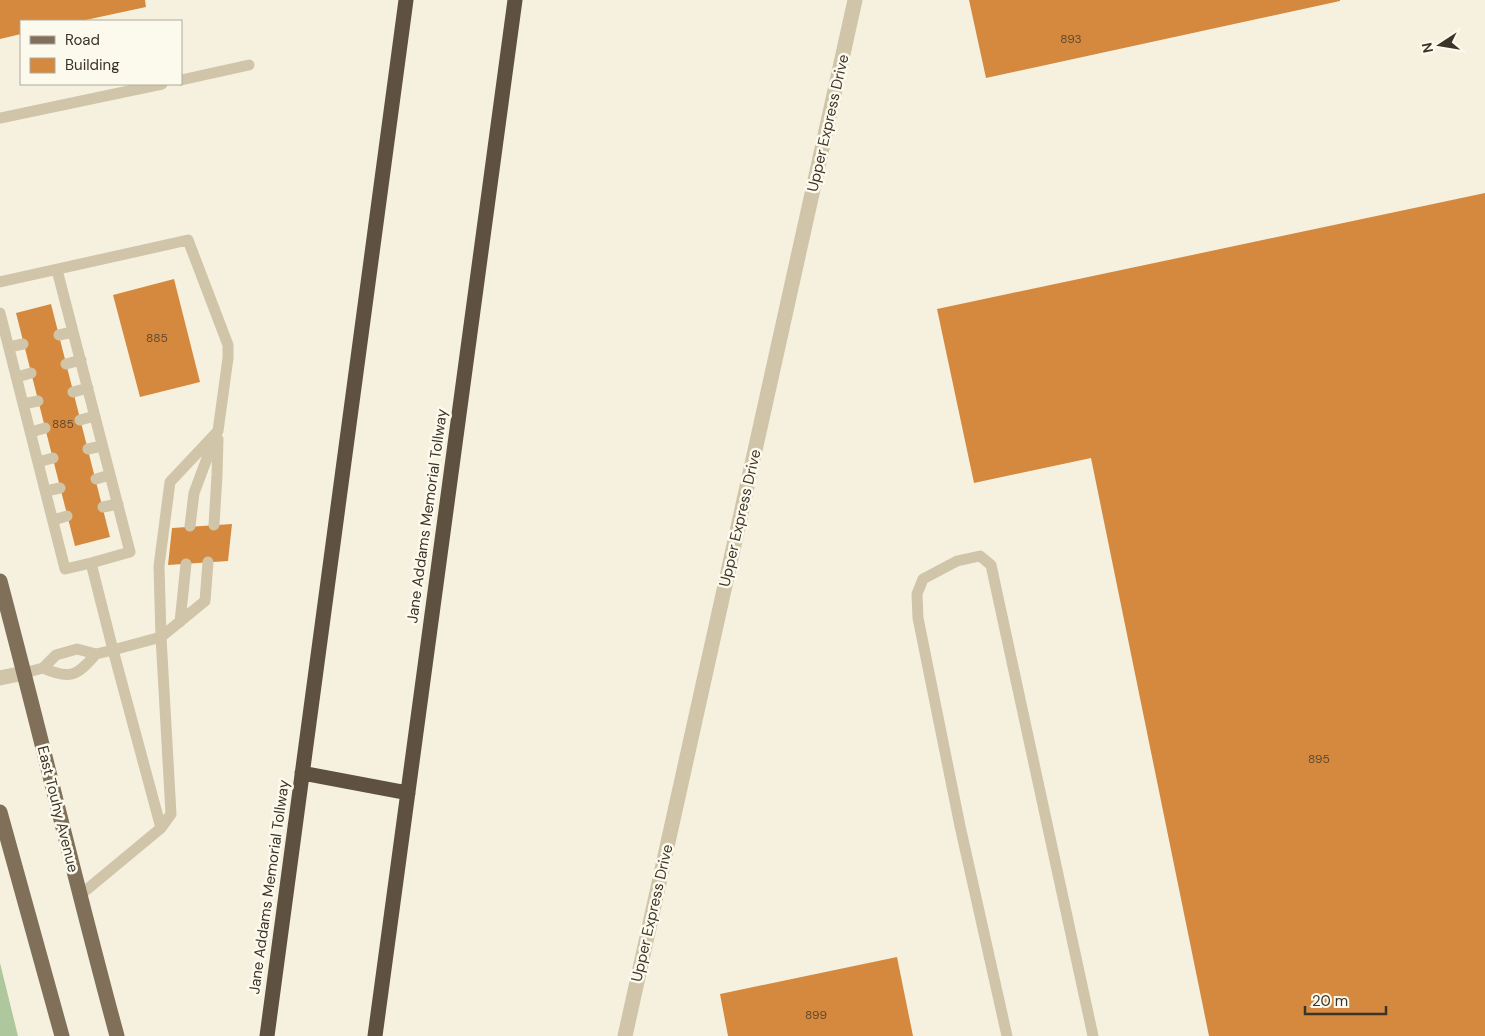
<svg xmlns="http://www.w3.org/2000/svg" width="1485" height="1036" viewBox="0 0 1485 1036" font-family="'DM Sans',sans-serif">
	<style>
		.green { fill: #aec79c }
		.building { fill: #d4893f }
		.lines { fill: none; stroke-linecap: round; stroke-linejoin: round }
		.lane { stroke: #d0c5a9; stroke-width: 11 }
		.street { stroke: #d0c5a9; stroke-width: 15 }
		.primary { stroke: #807059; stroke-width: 15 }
		.highway { stroke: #5e513f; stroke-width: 15 }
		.labels { text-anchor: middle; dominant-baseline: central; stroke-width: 5; stroke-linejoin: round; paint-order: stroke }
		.number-label { font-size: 12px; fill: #62492e }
		.street-label { font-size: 15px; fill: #3c3429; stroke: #fcf9ed }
	</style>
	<rect width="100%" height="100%" fill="#f6f1df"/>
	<!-- green -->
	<path class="green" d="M0,963L18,1036H0Z"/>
	<!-- building -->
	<path class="building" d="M0,0H145L146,7L81,21H21V34L0,39Z
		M969,0H1340V1L986,78Z
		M1485,193V1036H1209L1091,458L974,483L937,309Z
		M174,279L200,382L140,397L113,295Z
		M51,304L110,537L75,546L16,313Z
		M232,524L228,561L168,565L172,528Z
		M897,957L913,1036H728L720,994Z"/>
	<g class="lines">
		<!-- lane -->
		<path class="lane" d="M181,80L249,65
			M0,118L162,84
			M57,270L130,552L91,563
			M0,282L188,240L228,345V358L218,431L170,482L159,566L161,637L113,650L161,828
			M0,313L65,569L91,563L113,650L96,654L77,649L56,655L43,668L24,673
			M59,335L73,332
			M9,347L23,344
			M66,364L81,360
			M17,377L31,373
			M73,392L88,388
			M23,404L38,401
			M80,420L95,416
			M31,432L45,428
			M88,449L102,446
			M38,462L53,458
			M96,479L110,475
			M46,491L60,488
			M103,507L118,504
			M53,520L67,516
			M214,525L217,475L218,439
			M190,526L194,493L215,437
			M180,622L186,564
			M43,668C70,680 77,676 96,654
			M79,896L161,828L171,814L161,637L205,601L208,562
			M1007,1036L960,826L918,618L917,594L923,579L957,561L980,556L991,565L1093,1036"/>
		<!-- street -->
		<path class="street" d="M0,678L24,673
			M625,1036L855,0"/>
		<!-- primary -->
		<path class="primary" d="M0,581C40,732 76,885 117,1036
			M0,812L62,1036"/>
		<!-- highway -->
		<path class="highway" d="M302,773L408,793
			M267,1036L406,0
			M375,1036L515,0"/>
	</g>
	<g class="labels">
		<!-- number labels -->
		<g class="number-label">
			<text x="1071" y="39">893</text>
			<text x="157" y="338">885</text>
			<text x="63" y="424">885</text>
			<text x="1319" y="759">895</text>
			<text x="816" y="1015">899</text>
		</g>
		<!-- street labels -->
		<g class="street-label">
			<text transform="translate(828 123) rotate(-77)">Upper Express Drive</text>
			<text transform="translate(427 516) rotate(-82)">Jane Addams Memorial Tollway</text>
			<text transform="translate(740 518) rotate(-77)">Upper Express Drive</text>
			<text transform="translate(58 809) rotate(76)">East Touhy Avenue</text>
			<text transform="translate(269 887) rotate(-82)">Jane Addams Memorial Tollway</text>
			<text transform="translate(652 913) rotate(-77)">Upper Express Drive</text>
		</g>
	</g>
	<!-- legend -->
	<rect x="20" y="20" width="162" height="65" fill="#fcf9ed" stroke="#afaa9f"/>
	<rect x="30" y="36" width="25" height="8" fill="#807059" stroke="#afaa9f"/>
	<text x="65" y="45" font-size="15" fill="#3c3429">Road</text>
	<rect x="30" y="58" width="25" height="15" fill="#d4893f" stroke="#afaa9f"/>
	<text x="65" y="70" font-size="15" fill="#3c3429">Building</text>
	<!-- north arrow -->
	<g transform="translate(1440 45) rotate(258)" stroke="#fcf9ed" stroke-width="4" paint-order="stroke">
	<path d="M0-4L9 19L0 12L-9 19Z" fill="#3c3429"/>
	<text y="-8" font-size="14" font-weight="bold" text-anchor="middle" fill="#3c3429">N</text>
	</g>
	<!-- scale -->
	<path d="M1305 1006v8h81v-8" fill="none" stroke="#3c3429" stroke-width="2.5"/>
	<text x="1312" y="1006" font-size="15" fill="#3c3429" stroke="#fcf9ed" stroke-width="4" paint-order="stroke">20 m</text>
</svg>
